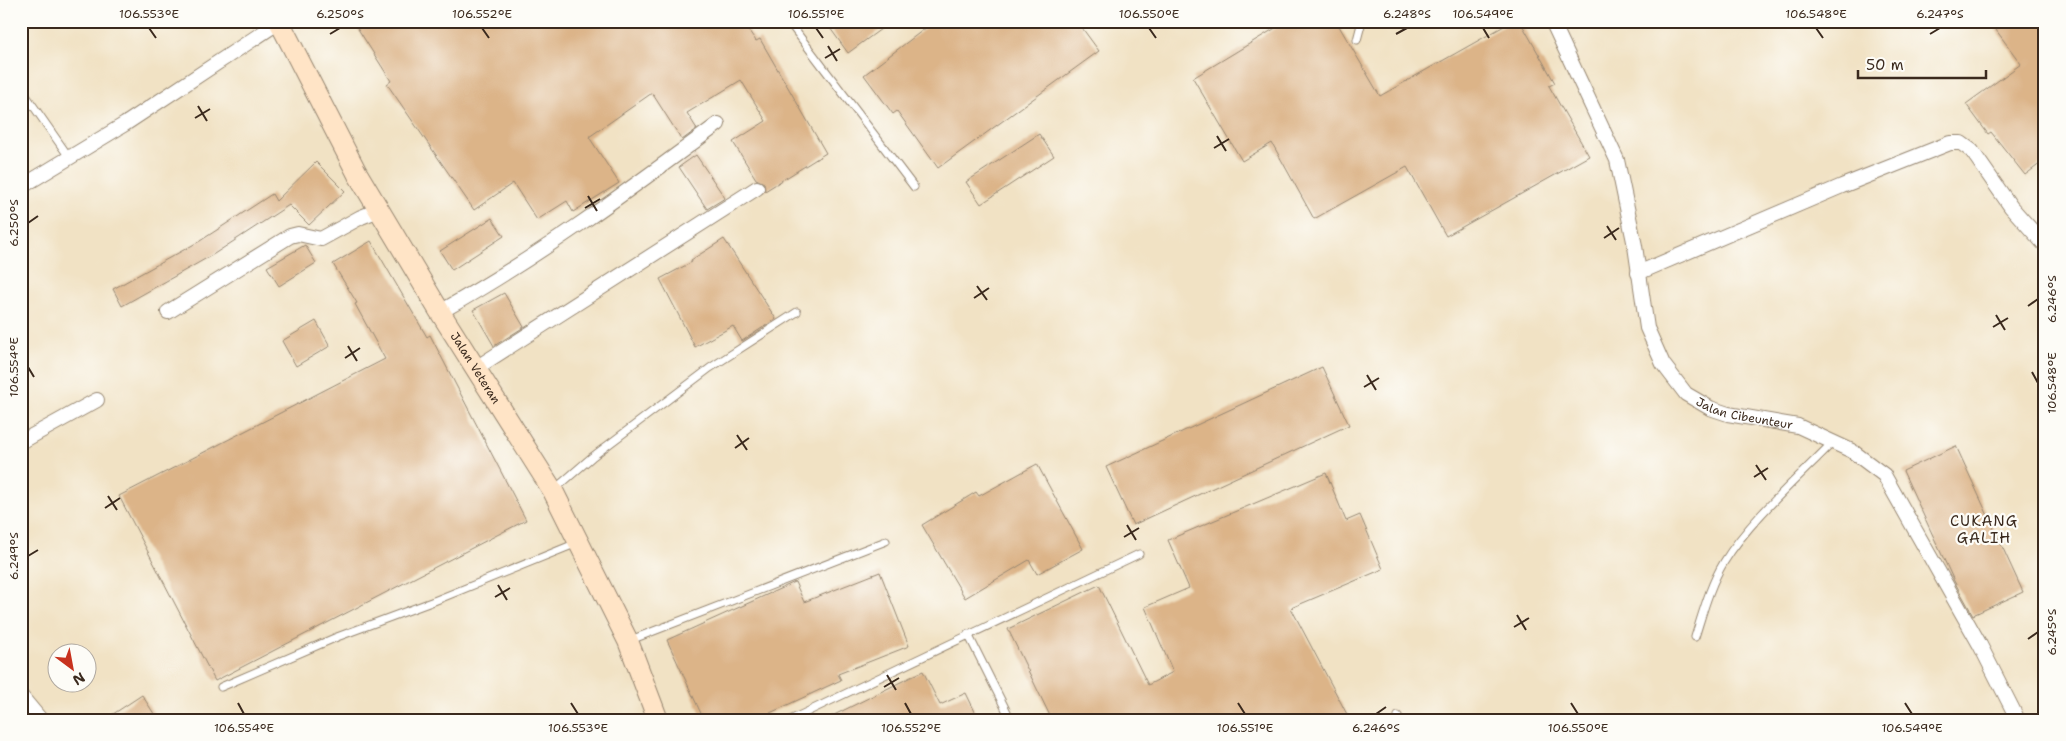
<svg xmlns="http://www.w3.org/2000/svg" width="2066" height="741" viewBox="0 0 2066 741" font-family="'Shantell Sans',sans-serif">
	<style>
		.building { fill: #dcb488 }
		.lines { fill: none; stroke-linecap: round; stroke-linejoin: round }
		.lane-casing { stroke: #968671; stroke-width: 9 }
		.street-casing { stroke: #968671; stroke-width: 16 }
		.secondary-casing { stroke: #968671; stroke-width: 22 }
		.lane { stroke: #fff; stroke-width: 7 }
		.street { stroke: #fff; stroke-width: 14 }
		.secondary { stroke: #ffe4c6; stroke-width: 20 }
		.ticks { fill: none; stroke: #3b2a1e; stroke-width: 2 }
		.labels { text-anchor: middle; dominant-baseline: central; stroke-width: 4.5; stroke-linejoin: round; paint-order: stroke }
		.street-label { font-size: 12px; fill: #3b2a1e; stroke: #fdfcf7 }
		.quarter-label { font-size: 15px; letter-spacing: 1px; fill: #3b2a1e; stroke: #fdfcf7 }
		.neatline { fill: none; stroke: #3b2a1e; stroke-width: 2 }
		.ticks-label { font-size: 12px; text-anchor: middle; fill: #3b2a1e }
	</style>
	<rect width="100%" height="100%" fill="#fdfcf7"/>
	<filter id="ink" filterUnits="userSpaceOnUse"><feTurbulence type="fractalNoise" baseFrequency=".02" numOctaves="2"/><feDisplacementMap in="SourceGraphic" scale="10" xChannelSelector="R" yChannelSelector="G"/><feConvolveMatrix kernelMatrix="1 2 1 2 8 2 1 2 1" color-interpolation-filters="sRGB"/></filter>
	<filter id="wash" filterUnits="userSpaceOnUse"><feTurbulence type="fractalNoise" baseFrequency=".0096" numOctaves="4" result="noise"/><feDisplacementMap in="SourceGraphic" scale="20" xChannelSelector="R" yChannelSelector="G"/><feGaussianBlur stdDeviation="1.12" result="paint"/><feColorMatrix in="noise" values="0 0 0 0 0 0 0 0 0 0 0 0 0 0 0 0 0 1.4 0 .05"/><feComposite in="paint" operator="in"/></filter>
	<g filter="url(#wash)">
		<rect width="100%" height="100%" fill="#f1e2c4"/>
		<g id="blocks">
			<!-- building -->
			<path class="building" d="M353,21H742L756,41L760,39L826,153L765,191L764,183L756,179L733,142L766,121L741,80L687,113L697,129L682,140L652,93L589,137L619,183L573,212L567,201L537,220L513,183L474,210L387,84L391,81Z
				M825,21H892L848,53Z
				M935,21H1077L1099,51L938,168L897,111L893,114L864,75Z
				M1287,21H1336L1380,96L1513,21H1520L1555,83L1549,86L1589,156L1446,236L1407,167L1314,219L1272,143L1242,161L1193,78Z
				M2009,21H2045V160L2025,175L1991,132L1988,134L1966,104L2021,64L1996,30Z
				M1039,134L1054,156L981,204L966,182Z
				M696,155L725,198L707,209L679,167Z
				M316,162L345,191L309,225L289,205L214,254L122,306L113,289L200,241L272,194L276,201Z
				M492,218L504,236L452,270L440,251Z
				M724,239L776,319L742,341L733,326L695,347L660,279L692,262L691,260Z
				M371,241L427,337L430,335L526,520L215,681L119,496L385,359L355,304L357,303L333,264Z
				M305,245L316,263L279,286L267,267Z
				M504,293L524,327L494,346L473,310Z
				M316,321L330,346L296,366L282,341Z
				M1322,367L1349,425L1133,525L1106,467Z
				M1956,446L2023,592L1973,615L1954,581L1903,471Z
				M1037,464L1083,549L1037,574L1029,560L965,598L922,525L976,492L979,496Z
				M1326,473L1346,521L1360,515L1383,569L1291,608L1350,720H1052L1008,629L1099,585L1148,685L1173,672L1145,607L1189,588L1168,540Z
				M880,572L909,646L838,674L841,680L755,720H704L667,640L795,582L804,602Z
				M923,671L940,705L966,693L979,720H824Z
				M142,695L158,720H104Z"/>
		</g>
	</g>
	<g filter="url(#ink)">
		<use href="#blocks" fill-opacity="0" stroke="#968671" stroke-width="1"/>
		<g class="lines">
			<defs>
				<path id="lane" d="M788,21L914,187
					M1357,40L1362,21
					M27,97L69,157
					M555,489L592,457L710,368L797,312
					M968,634L1011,720
					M1695,637C1703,612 1710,585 1724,562C1749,521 1799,477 1833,442
					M628,641L886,541
					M221,687L337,637L434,601L577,543
					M1398,716L1400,720
					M790,720L1139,554"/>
				<g id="street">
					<path id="s1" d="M1552,21L1617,160L1635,246L1647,328L1663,364L1686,394L1710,408L1728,414L1798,426L1852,451L1884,475L1980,645L2018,720"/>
					<path d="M21,187L125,124L279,22"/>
					<path d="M1638,273L1842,186L1950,143H1961L1972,151L2011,207L2045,245"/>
					<path d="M168,312L290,236L298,234L321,239L361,217L379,210"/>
					<path d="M440,312C538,257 628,191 718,124"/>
					<path d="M476,368L757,188"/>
					<path d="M21,442L97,400"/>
					<path d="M21,696L41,720"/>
				</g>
				<g id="secondary">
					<path id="s2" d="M279,21L357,173L440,312L553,491L628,641L658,720"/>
				</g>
			</defs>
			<!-- lane casing -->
			<use href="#lane" class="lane-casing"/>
			<!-- street casing -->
			<use href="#street" class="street-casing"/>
			<!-- secondary casing -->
			<use href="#secondary" class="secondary-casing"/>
			<!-- lane -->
			<use href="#lane" class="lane"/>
			<!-- street -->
			<use href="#street" class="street"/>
			<!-- secondary -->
			<use href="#secondary" class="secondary"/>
		</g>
	</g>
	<!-- ticks -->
	<path class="ticks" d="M149,28L156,38M482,28L489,38M816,28L823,38M1149,28L1156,38M1483,28L1489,38M1816,28L1823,38M330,34L340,28M1396,34L1407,28M1930,34L1940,28M828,46L837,61M825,58L840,49M198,106L207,121M195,118L210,109M1217,136L1226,151M1214,148L1229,139M588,196L597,211M585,208L600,199M28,223L38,216M1607,226L1616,240M1604,238L1619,228M977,286L987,300M974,298L989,288M2028,306L2038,299M1996,315L2005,330M1993,327L2008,318M348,346L357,361M345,358L360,348M28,367L34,377M2032,372L2038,383M1367,375L1376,390M1364,387L1379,378M737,435L747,450M735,448L749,438M1756,465L1766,480M1754,477L1768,468M108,496L117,510M105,508L120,498M1127,525L1136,540M1124,537L1139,528M28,556L38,550M498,585L507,600M495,597L510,588M1517,615L1526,630M1514,627L1529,618M2028,639L2038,632M887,675L896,690M884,687L899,678M238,703L244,714M571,703L578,714M905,703L911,714M1238,703L1245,714M1571,703L1578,714M1905,703L1912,714M1376,714L1386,707"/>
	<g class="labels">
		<!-- street labels -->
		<g class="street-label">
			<text stroke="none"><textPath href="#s2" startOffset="399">Jalan Veteran</textPath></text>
			<text stroke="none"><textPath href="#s1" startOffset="464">Jalan Cibeunteur</textPath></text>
		</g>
		<!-- quarter labels -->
		<g class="quarter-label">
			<text x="1984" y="521">CUKANG<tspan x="1984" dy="17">GALIH</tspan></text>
		</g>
	</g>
	<!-- margin -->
	<rect width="2066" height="741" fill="none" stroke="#fdfcf7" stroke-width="55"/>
	<!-- north arrow -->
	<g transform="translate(72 668) rotate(148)"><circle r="24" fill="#fdfcf7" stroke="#afa8a0"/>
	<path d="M0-4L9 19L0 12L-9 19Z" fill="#c8321e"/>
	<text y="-8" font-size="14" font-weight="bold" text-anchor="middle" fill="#3b2a1e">N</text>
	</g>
	<!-- scale -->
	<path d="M1858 70v8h128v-8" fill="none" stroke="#3b2a1e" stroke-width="2.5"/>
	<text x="1866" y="70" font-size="15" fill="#3b2a1e" stroke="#fdfcf7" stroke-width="4" paint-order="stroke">50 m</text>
	<rect x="28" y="28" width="2010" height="686" class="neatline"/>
	<g class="ticks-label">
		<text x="149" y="18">106.553°E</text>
		<text x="340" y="18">6.250°S</text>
		<text x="482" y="18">106.552°E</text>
		<text x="816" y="18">106.551°E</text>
		<text x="1149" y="18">106.550°E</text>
		<text x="1407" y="18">6.248°S</text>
		<text x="1483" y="18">106.549°E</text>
		<text x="1816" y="18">106.548°E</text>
		<text x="1940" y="18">6.247°S</text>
		<text transform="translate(14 223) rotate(-90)" y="4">6.250°S</text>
		<text transform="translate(2052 299) rotate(-90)" y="4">6.246°S</text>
		<text transform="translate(14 367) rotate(-90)" y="4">106.554°E</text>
		<text transform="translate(2052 383) rotate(-90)" y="4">106.548°E</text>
		<text transform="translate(14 556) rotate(-90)" y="4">6.249°S</text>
		<text transform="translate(2052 632) rotate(-90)" y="4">6.245°S</text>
		<text x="244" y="732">106.554°E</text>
		<text x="578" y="732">106.553°E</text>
		<text x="911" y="732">106.552°E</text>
		<text x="1245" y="732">106.551°E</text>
		<text x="1376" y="732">6.246°S</text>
		<text x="1578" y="732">106.550°E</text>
		<text x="1912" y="732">106.549°E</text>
	</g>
</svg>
